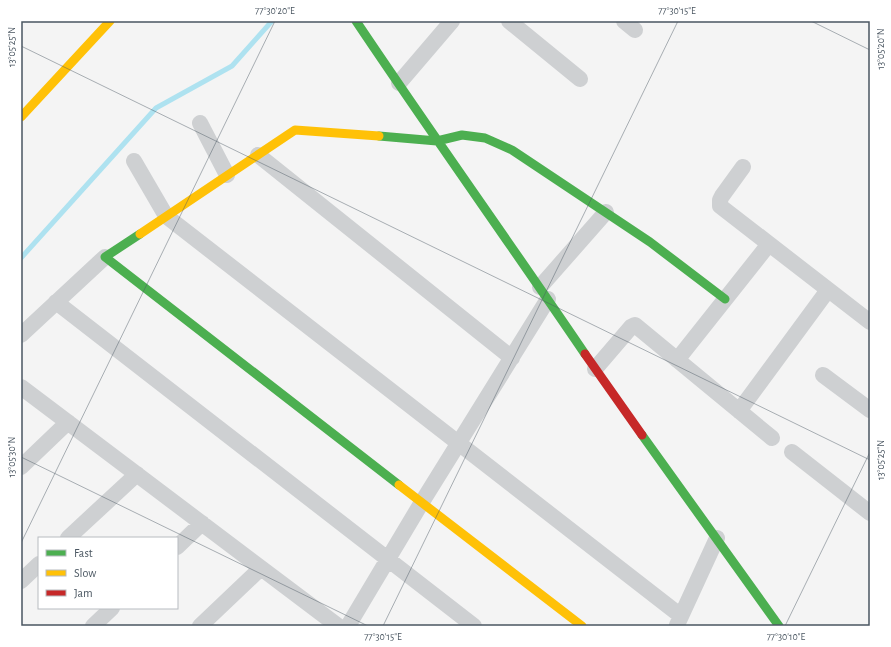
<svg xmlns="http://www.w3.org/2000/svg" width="891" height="647" viewBox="0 0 891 647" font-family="'Alegreya Sans',sans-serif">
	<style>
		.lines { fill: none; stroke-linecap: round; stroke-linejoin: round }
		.stream { stroke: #aee2f0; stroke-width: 5 }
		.street { stroke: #ced0d2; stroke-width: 16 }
		.fast { stroke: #4caf50; stroke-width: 9 }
		.slow { stroke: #ffc107; stroke-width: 9 }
		.jam { stroke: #c62828; stroke-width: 9 }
		.ticks { fill: none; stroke: #4a5661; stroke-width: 1; stroke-opacity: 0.45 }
		.neatline { fill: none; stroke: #4a5661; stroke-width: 1.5 }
		.ticks-label { font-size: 10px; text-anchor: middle; fill: #4a5661 }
	</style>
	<rect width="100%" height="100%" fill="#f4f4f4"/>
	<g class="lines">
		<!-- stream -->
		<path class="stream" d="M21,258L156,108L232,66L272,21"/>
		<!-- street -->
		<path class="street" d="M509,21L580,79
			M624,21L635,30
			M399,83L452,21
			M200,123L227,175
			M258,155L512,358
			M134,161L166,216L681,616
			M743,167L722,196L720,200V206L870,322
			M540,287L606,212
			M56,302L474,626
			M21,335L105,257
			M677,360L769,244
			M595,369L631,327L635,325L772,438
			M823,375L870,410
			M21,387L338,626
			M739,411L828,290
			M792,452L870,513
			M21,467L68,422
			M68,538L137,474
			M177,547L202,523
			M21,581L39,564
			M677,625L717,538
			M93,626L112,608
			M200,626L261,568
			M348,626L422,502L548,299"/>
		<!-- fast -->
		<path class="fast" d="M356,21C431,133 509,242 585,354
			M379,136L437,141L462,135L485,138L512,150L650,242L725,299
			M140,234L105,257L399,485
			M642,435L779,626"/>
		<!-- slow -->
		<path class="slow" d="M21,117L110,21
			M140,234L295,130L379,136
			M399,485L582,626"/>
		<!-- jam -->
		<path class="jam" d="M585,354L642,435"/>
	</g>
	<!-- ticks -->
	<path class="ticks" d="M811,21L870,50M21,46L870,460M21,457L368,626M21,543L275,21M383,626L678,21M785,626L870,452"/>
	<!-- border -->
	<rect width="891" height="647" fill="none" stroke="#ffffff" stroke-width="44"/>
	<!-- legend -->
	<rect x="38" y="537" width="140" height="72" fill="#ffffff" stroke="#b7bbc0"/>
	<rect x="46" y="550" width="20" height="6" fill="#4caf50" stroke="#b7bbc0"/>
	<text x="74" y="557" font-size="12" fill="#4a5661">Fast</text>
	<rect x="46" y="570" width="20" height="6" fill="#ffc107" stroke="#b7bbc0"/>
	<text x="74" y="577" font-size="12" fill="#4a5661">Slow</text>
	<rect x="46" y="590" width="20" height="6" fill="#c62828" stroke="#b7bbc0"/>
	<text x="74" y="597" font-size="12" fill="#4a5661">Jam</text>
	<rect x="22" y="22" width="847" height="603" class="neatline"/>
	<g class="ticks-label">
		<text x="275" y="14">77°30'20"E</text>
		<text x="677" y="14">77°30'15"E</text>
		<text transform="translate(11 47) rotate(-90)" y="4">13°05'25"N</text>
		<text transform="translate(880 49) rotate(-90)" y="4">13°05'20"N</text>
		<text transform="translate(11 457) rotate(-90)" y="4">13°05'30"N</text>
		<text transform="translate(880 460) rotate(-90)" y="4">13°05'25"N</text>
		<text x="383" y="640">77°30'15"E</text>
		<text x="786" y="640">77°30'10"E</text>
	</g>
</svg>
